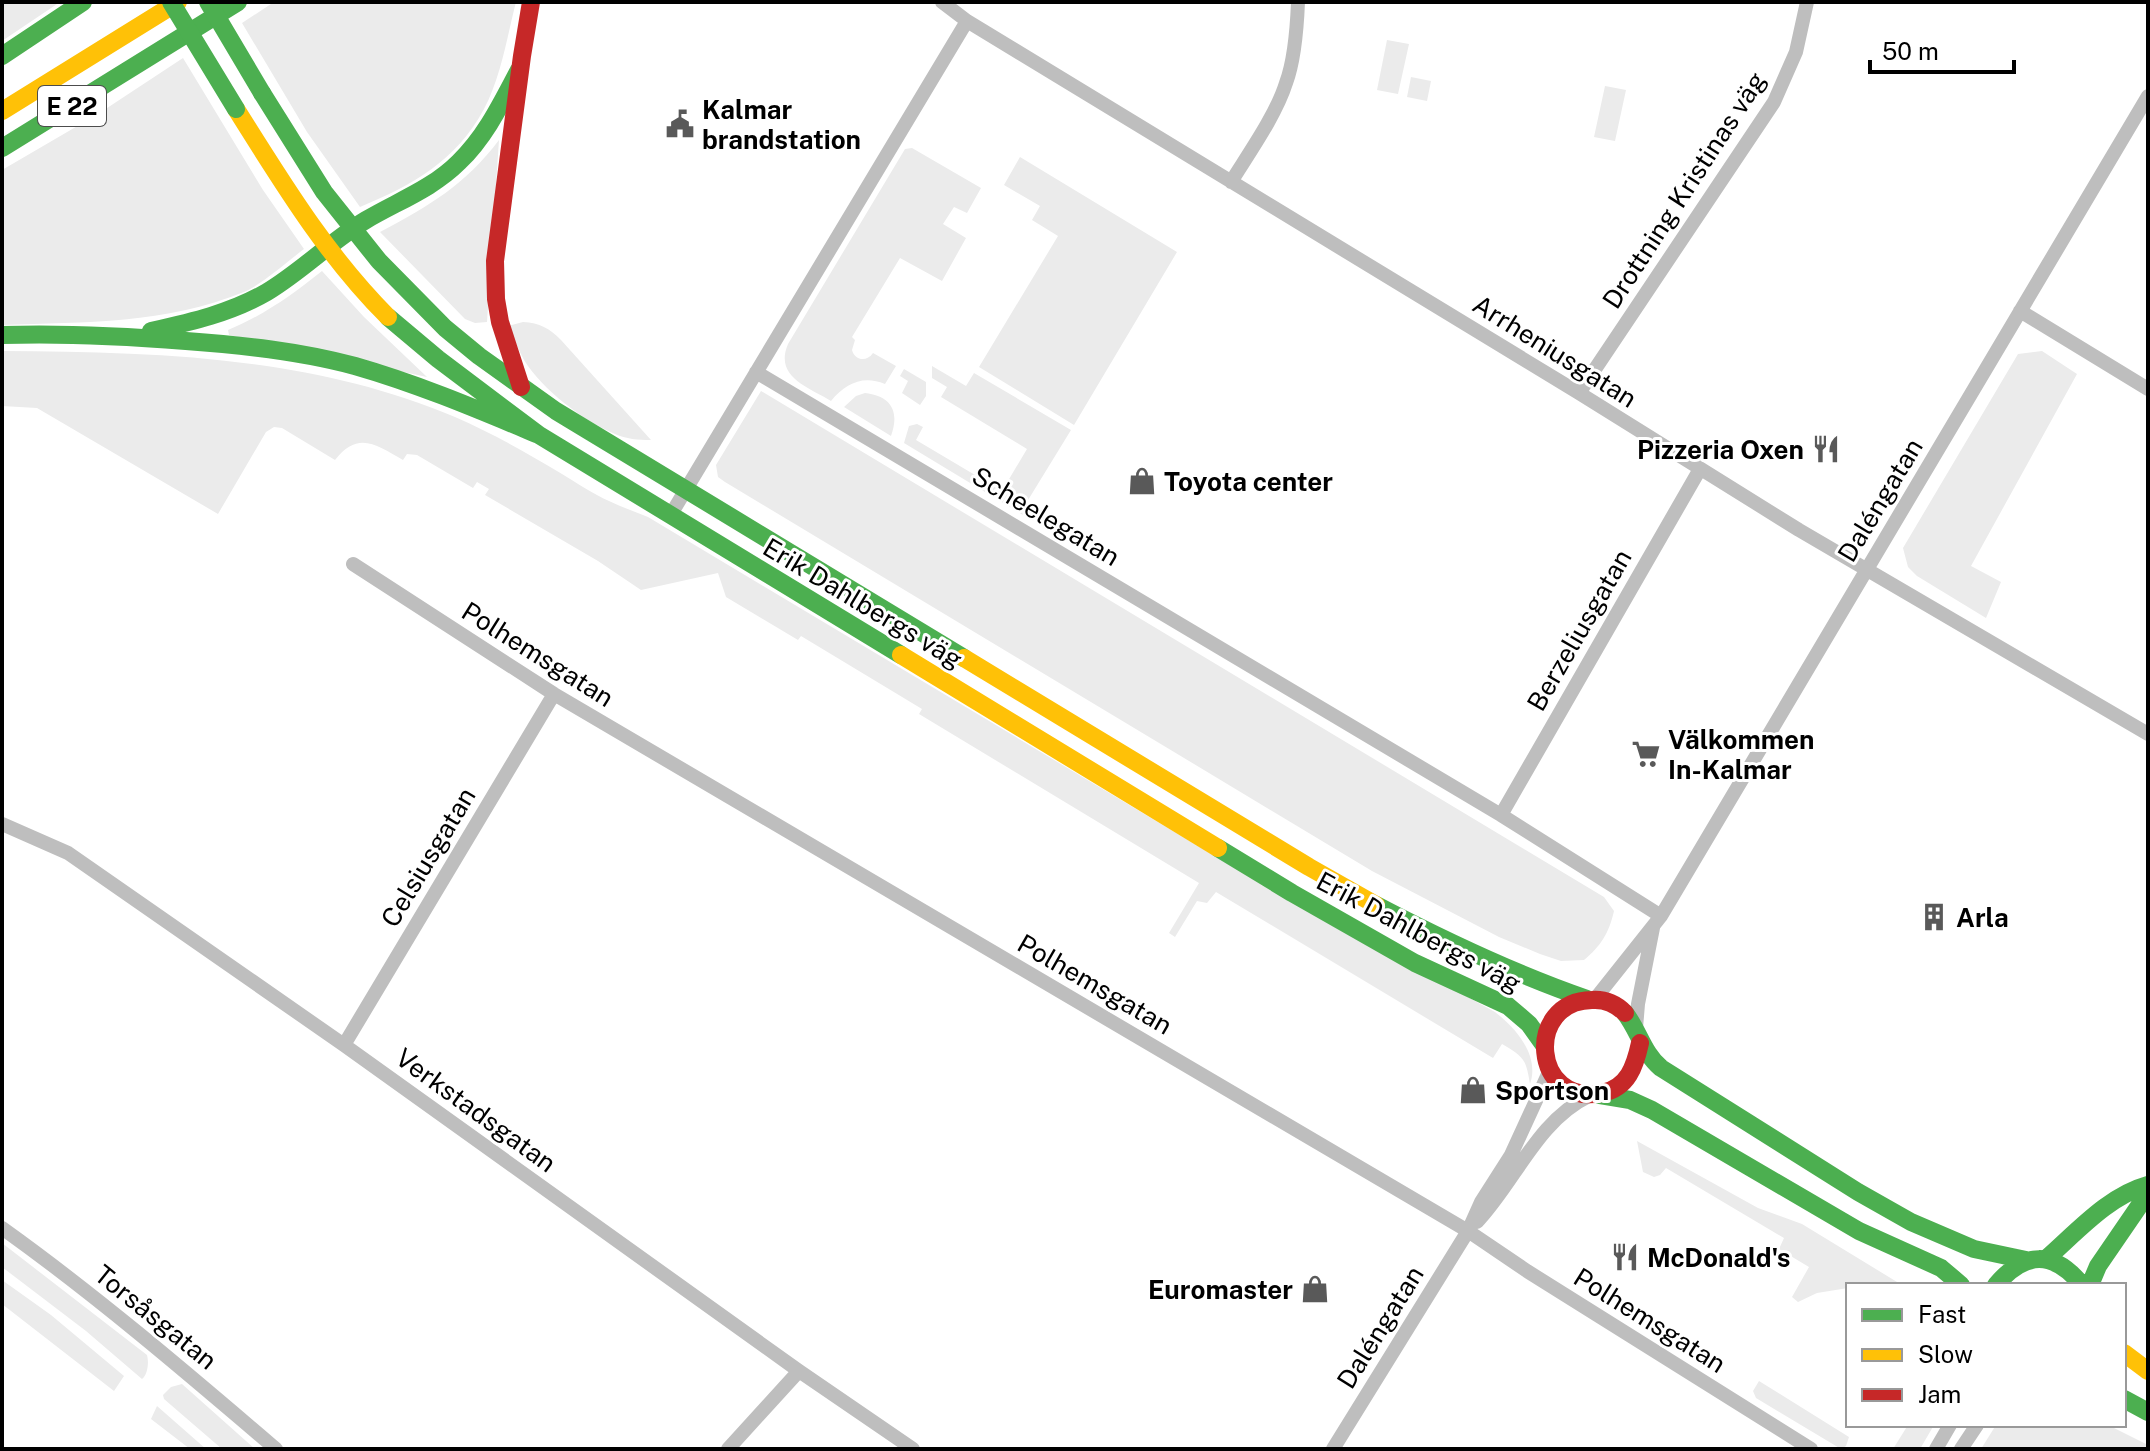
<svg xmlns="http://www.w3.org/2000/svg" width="2150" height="1451" viewBox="0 0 2150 1451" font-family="'Public Sans',sans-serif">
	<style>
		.green { fill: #ebebeb }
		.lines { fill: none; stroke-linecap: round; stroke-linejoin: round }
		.street { stroke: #bebebe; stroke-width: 14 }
		.fast { stroke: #4caf50; stroke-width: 18 }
		.slow { stroke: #ffc107; stroke-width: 18 }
		.jam { stroke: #c62828; stroke-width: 18 }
		.fast-bridge { stroke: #4caf50; stroke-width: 18 }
		.labels { text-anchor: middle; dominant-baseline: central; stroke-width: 6; stroke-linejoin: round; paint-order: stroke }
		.shield { fill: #fff; stroke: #4c4c4c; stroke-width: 2 }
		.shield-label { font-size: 24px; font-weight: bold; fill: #000 }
		.poi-label { font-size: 26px; font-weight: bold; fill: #000; stroke: #fff; text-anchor: start }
		.street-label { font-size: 26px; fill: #000; stroke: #fff }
	</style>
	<rect width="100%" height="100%" fill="#fff"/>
	<!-- green -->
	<path class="green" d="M2,2H60L2,41Z
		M274,2H516C507,37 501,77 484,109C456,161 413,185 360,207L307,132L242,23Z
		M1387,40L1409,44L1398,94L1377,90Z
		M183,58L263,190L304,249C287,262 262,284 244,292C165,324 86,322 2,325V170L98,114Z
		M1411,77L1431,81L1427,101L1407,97Z
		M1605,86L1626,90L1615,141L1594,137Z
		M499,140L487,322L475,323L465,319L380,232C429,206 465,185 499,140Z
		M912,148L981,188L967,213L954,207L943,224L966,238L942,281L900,258L852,337L855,340L852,350C855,361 867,362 873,353L896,366L885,384C863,375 846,383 831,401C808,387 774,377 788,344L905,149Z
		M1020,157L1177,252L1074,425L979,367L1058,236L1032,220L1040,206L1004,185Z
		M322,271L364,317L427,377L229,335L228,330C264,315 292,295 322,271Z
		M523,322C540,323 549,328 561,340L651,440C638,440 626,439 615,434C583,421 542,389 524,360C518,349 513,337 508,326Z
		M2,351C156,352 311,356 455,417C492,433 527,453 562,474C577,483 593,494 609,501C622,507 635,512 648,517L1238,870L1495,1012C1516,1028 1540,1056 1530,1084C1526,1059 1524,1057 1502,1044L1493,1058L1216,892L1207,903L1197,901L1175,937L1169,933L1199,883L919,714L922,709L801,636L798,640L726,597L718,573L641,590L598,561L485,495L489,489L477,482L473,488L417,455L407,454L403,460C377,445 358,430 335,460L282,428L274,427L266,432L218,514L37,408L2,406Z
		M2042,351L2077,374L1971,566L2001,582L1986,618L1917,576L1908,567L1903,548L2018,354Z
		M932,366L966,386L974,373L1071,430L1025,505L1038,514L1033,521L904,443L909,426L917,424L923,427L916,440L1002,491L1027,449L941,397L947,387L932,378Z
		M904,369L926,382V396L920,405L902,393L908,381L900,376Z
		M761,391L1604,897L1614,911C1609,933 1601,946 1584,960L1561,961L1540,954L1499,937L1372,871L725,482L718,477L716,465Z
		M865,393C891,396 900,411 891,436L844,407L856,396Z
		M1637,1141L1758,1208L1802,1224L1902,1285H1848V1288L1817,1293L1798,1302L1792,1297L1809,1267L1779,1249L1784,1238L1666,1168L1660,1175L1654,1177L1643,1172Z
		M2,1243L147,1355C149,1362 148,1374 142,1379L86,1331L2,1267Z
		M2,1280L51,1315L124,1376L114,1391L2,1304Z
		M1759,1381L1849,1437L1846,1446L1841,1449L1756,1398L1753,1391Z
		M182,1384L255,1449H222L164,1399L163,1395L171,1387Z
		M157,1406L206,1449H190L151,1419Z
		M1908,1425H1934L1920,1449H1893Z
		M1996,1425H2108L2148,1445V1449H1981Z"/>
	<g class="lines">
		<!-- street -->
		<path class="street" d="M942,2L967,21L1579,393L1799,530L2148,734
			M1231,182C1249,153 1276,115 1286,83C1295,59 1297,27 1298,2
			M2020,311L2148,389
			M756,372L1501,815L1661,916
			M1579,393L1774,102L1796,52L1807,2
			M670,516L967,21
			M353,564L554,694L1468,1231L1527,1271L1811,1449
			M1501,815L1700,469
			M2,824L68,853L344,1045L799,1371L913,1449
			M1595,999L1661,916L2148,96
			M1636,1028L1638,1004L1653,928
			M344,1045L554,694
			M1477,1222C1515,1182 1537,1121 1589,1096
			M2,1228C97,1296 187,1373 276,1449
			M728,1449L799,1371
			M1333,1449L1468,1231L1481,1202L1511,1155L1550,1070
			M1936,1449L1950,1425
			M1961,1449L1977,1425"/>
		<!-- fast -->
		<path class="fast" d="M2,56L83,2
			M262,93L324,192L379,261L445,328L479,356L556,411L964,658
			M2,148L238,2
			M388,317L438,359L539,435L901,655
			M151,331C191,322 231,313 267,292C302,271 331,241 366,220C398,201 432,189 459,162C486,136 502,102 519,70
			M2,335C63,333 124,336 186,341C242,345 300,351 355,366C418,384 479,410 539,435
			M1218,848L1292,893L1415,963L1508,1006L1529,1024L1544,1045
			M1376,905C1445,941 1514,974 1587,999
			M1625,1013C1639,1031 1643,1053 1661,1068L1858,1192L1911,1222L1974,1249L2026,1260
			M1600,1095L1630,1100L1652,1110L1859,1231L1941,1268L1961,1285
			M2046,1259C2077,1232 2108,1196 2148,1185
			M1996,1285C2025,1251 2053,1250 2082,1285
			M2090,1285L2098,1266L2148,1193
			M2124,1399L2148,1412"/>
		<!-- slow -->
		<path class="slow" d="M236,109C282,182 326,255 388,317
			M2,111L178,2
			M901,655L1218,848
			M964,658L1309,867L1376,905
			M2124,1353L2148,1371"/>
		<!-- jam -->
		<path class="jam" d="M521,387L500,322L496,299L495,261L522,56L531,2
			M1625,1013C1616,1004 1605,999 1592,1000C1524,1001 1532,1107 1602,1093C1628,1088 1635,1066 1640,1043"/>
		<!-- fast-bridge -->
		<path class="fast-bridge" d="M171,2L236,109
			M208,2L262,93"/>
	</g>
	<!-- icons -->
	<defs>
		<symbol id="civic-bare" viewBox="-9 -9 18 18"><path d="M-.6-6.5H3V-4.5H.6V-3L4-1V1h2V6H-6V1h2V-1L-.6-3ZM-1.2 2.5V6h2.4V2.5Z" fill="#595959" stroke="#fff" stroke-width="2.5" paint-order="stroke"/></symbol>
		<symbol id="restaurant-bare" viewBox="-9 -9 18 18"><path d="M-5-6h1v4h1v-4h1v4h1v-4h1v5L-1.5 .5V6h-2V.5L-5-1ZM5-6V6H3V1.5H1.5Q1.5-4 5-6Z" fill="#595959" stroke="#fff" stroke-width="2.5" paint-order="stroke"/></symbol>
		<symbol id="shop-bare" viewBox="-9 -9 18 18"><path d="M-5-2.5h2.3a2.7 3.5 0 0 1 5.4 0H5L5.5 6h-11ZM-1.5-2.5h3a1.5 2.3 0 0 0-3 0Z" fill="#595959" stroke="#fff" stroke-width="2.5" paint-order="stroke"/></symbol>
		<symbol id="supermarket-bare" viewBox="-9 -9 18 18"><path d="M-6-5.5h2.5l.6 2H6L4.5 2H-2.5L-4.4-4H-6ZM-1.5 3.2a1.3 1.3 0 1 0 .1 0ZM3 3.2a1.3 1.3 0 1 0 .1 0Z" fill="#595959" stroke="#fff" stroke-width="2.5" paint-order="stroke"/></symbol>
		<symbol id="building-bare" viewBox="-9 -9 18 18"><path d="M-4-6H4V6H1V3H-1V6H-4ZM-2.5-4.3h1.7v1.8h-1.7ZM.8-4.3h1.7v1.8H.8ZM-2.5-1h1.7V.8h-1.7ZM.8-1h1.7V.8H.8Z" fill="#595959" stroke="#fff" stroke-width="2.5" paint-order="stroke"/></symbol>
	</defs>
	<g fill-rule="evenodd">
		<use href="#civic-bare" x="660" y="104" width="40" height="40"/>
		<use href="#restaurant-bare" x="1806" y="429" width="40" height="40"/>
		<use href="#shop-bare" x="1122" y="461" width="40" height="40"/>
		<use href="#supermarket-bare" x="1626" y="734" width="40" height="40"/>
		<use href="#building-bare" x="1914" y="897" width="40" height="40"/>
		<use href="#shop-bare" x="1453" y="1070" width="40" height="40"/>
		<use href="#restaurant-bare" x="1605" y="1237" width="40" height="40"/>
		<use href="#shop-bare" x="1295" y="1269" width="40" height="40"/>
	</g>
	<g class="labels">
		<!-- shield labels -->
		<rect class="shield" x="38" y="86" width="68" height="40" rx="6"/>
		<g class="shield-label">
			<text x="72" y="106">E 22</text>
		</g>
		<!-- poi labels -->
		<g class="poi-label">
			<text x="702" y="109">Kalmar<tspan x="702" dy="30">brandstation</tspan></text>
			<text x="1804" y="449" text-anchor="end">Pizzeria Oxen</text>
			<text x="1164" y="481">Toyota center</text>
			<text x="1668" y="739">Välkommen<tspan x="1668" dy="30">In-Kalmar</tspan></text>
			<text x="1956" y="917">Arla</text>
			<text x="1495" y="1090">Sportson</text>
			<text x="1647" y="1257">McDonald's</text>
			<text x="1293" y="1289" text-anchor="end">Euromaster</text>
		</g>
		<!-- street labels -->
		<g class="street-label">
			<text transform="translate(1684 190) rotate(-57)">Drottning Kristinas väg</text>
			<text transform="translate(1555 351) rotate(32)">Arrheniusgatan</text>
			<text transform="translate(1880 500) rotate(-59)">Daléngatan</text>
			<text transform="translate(1046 516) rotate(31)">Scheelegatan</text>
			<text transform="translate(863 603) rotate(31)">Erik Dahlbergs väg</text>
			<text transform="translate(1579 630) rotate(-60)">Berzeliusgatan</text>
			<text transform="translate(538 654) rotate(32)">Polhemsgatan</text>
			<text transform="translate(428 857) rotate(-59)">Celsiusgatan</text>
			<text transform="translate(1419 932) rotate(28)">Erik Dahlbergs väg</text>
			<text transform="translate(1095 984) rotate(30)">Polhemsgatan</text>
			<text transform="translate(476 1110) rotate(36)">Verkstadsgatan</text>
			<text transform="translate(156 1317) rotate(39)">Torsåsgatan</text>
			<text transform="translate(1650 1320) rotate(32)">Polhemsgatan</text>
			<text transform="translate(1380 1327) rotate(-58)">Daléngatan</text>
		</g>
	</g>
	<!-- border -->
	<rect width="2150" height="1451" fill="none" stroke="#000000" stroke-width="8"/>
	<!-- legend -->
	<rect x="1846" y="1283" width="280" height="144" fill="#ffffff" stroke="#999999" stroke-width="2"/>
	<rect x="1862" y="1309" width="40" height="12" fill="#4caf50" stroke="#999999" stroke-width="2"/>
	<text x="1918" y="1323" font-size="24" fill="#000000">Fast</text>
	<rect x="1862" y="1349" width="40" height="12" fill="#ffc107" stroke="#999999" stroke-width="2"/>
	<text x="1918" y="1363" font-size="24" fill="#000000">Slow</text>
	<rect x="1862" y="1389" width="40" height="12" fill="#c62828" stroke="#999999" stroke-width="2"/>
	<text x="1918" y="1403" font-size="24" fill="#000000">Jam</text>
	<!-- scale -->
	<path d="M1870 60v12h144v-12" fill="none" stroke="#000000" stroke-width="4"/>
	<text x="1882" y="60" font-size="24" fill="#000000" stroke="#ffffff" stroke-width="6" paint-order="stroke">50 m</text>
</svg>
